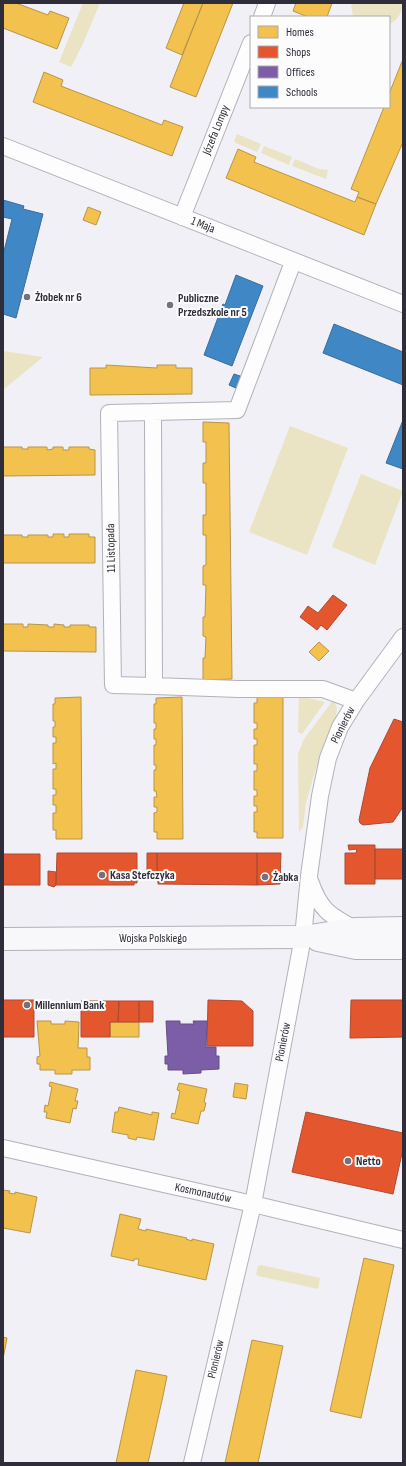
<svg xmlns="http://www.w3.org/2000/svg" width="406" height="1466" viewBox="0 0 406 1466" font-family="'Sofia Sans Condensed',sans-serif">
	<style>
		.green { fill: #eae4c4 }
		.homes { fill: #f2c14e; stroke: #b89548 }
		.shops { fill: #e4572e; stroke: #ae4a32 }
		.offices { fill: #7b5ea7; stroke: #644f86 }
		.schools { fill: #3f88c5; stroke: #3a6d9b }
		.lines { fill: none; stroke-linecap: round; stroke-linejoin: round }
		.street-casing { stroke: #b2b1ba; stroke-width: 18 }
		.secondary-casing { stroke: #b2b1ba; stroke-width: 24 }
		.street { stroke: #fdfdfe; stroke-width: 16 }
		.secondary { stroke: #f8f7fa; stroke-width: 22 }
		.poi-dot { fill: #73717c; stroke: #fcfcfc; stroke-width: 1.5 }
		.labels { text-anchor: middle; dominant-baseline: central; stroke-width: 4; stroke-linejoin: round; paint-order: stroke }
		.street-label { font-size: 12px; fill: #2f2d3a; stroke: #fcfcfc }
		.poi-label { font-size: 12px; font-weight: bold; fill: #2f2d3a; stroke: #fcfcfc; text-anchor: start }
	</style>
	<rect width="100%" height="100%" fill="#f1f0f7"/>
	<!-- green -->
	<path class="green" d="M83,3H100L82,46L71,67L59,62Z
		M351,3H403C403,11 397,22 389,24V17H353Z
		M237,134L261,144L257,152L236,143L234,141Z
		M264,146L292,157L289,165L261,153Z
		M295,159L319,169L328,170L326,179L292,166Z
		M3,351L43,357L3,390Z
		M290,426L348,448L307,555L249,532Z
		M361,474L403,491L375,565L332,547Z
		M299,696L325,702L302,734L298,732Z
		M333,700L337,707L336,718L315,771L306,803L303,827L299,832L298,754L304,739Z
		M261,1265L320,1278L318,1289L258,1276L256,1274L258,1266Z"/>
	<!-- homes -->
	<path class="homes" d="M3,3H16L48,15L50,11L69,18L57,49L3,28Z
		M184,3H203L182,55L166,48Z
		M203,3H233L196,97L170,87Z
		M296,3H332L327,17H308L293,11Z
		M403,59V142L376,204L357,197L359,192L351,189L384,107H389V94Z
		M44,72L63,80L61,86L162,125L164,120L183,127L172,156L33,102Z
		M238,149L256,157L254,162L355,202L357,197L376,204L364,235L226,178Z
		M88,207L101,212L96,225L83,220Z
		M106,365L157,368V365H176V368H192V394L90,395V368H106Z
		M203,422L229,423L232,679L203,680V658H205L206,637L203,636V617H205L206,585H203V566L206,565V535H203V515H206V483H203V463H206V442H203Z
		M3,447H22V449H28V447H47V450L53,449V447H63V450H69V447H89V449L95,450V475L3,476Z
		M53,534H64V537H69V534H89V537H95V563H3V535H22V537H28V535H48V537H53Z
		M3,624H23V627H28V624L48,625V627H54V624L64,625V627H70V625H89V627H96V652L3,651Z
		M319,642L329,651L319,661L309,652Z
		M81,697L82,839H56V830H53V813H56V805H53V795H56V789H53V769H56V763L53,764V743H56V737H53V727H55V721H53V704H55V698Z
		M182,697L183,839H157V832H154V813L157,812V807H154V797H157L156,791H154V770H156V765H154V745H156V739H154V729H156V723H154V704H156V698Z
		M257,697H283V838H257V832H254V812H257V806H254V796H257V790H254V771H257V764H254V745H257V739H254V729H257V723H254V703H257Z
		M37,1021H51V1024H65V1021L79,1022L78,1048H87V1057H90V1070H72V1074H55V1070H40V1064H37V1057L40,1056Z
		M110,1022H139V1037H110Z
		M50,1082L78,1089L75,1101H78L76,1109L73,1108L70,1123L46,1118L47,1112H44L45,1105L48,1106L52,1087L49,1086Z
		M179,1083L207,1089L204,1102L206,1103L204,1111H201L198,1124L171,1118L172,1113L175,1114L180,1091L177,1090Z
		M235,1083L248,1085L246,1099L233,1097Z
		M119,1107L152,1115V1112L159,1113L154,1140L137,1137L136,1140L128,1138V1135L112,1132L115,1112H118Z
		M3,1190L10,1191L9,1193L15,1194V1192L37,1197L30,1233L3,1228Z
		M120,1214L141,1219L138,1229L146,1231V1229L187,1238L186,1239L192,1241V1239L214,1244L206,1280L138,1265L139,1259H134V1261L111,1256Z
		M364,1258L394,1265L361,1418L330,1411Z
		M3,1337L7,1338L3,1359Z
		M252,1340L283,1346L258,1463H225Z
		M136,1370L167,1376L163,1396L148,1463H116Z"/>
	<!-- shops -->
	<path class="shops" d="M333,595L347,605L327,630L321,625L317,630L300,617L308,606L318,613Z
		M394,719L403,722V807L393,822L363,825L360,823L359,820L370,768Z
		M348,845H375V884H345V853H356L357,849L349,850Z
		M375,849H403V879H375Z
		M57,853H137V883H134V885H56Z
		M147,853H157V877H147L149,872L147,870Z
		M157,853H257V885L158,884Z
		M257,853H281L280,884L257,885Z
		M3,854H40V885H3Z
		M48,871L56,872V885L54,887L48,885Z
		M3,1000H34V1037H3Z
		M208,1000L242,1001L253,1011V1046H207Z
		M351,1000H403V1037L350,1038Z
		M81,1001H119L118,1022H110V1037H81Z
		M119,1001H139V1022H118Z
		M139,1001H153V1022H139Z
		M306,1112L403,1133V1149L393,1194L292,1172Z"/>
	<!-- offices -->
	<path class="offices" d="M166,1021H180V1024H194L193,1021H207L206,1047H216V1056H219V1069L201,1070V1073L183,1074V1070H168V1064H165V1056H168Z"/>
	<!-- schools -->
	<path class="schools" d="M3,200L24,206L23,209L43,214L16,318L3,314V255L12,219L3,217Z
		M236,275L263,286L232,366L204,355L223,304L225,305Z
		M334,324L403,352V385L323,353Z
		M234,374L243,377L238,389L229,385Z
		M403,420V469L386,463Z"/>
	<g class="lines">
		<defs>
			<path id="street" d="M262,17L267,3
				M3,146L403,304
				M182,217L251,43
				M293,262L237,410L153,412L154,686L239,689H323L356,701
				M153,412L109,413L113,685L154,686
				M310,881C320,910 329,915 355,929
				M3,1148L253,1204L403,1240
				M192,1463L253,1204L303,937L309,876L320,796L328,758L340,727L356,701L403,637"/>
			<path id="secondary" d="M3,939L303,937L355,929L403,928
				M318,940L356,948H403"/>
		</defs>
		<!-- street casing -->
		<use href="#street" class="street-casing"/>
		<!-- secondary casing -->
		<use href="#secondary" class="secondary-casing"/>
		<!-- street -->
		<use href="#street" class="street"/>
		<!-- secondary -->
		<use href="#secondary" class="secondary"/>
	</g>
	<!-- markers -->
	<g class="poi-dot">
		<circle cx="27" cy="297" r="4"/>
		<circle cx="170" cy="305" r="4"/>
		<circle cx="102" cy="875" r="4"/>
		<circle cx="265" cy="877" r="4"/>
		<circle cx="27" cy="1005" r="4"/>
		<circle cx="348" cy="1161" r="4"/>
	</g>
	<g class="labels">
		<!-- street labels -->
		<g class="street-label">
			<text transform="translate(216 130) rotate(-68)">Józefa Lompy</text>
			<text transform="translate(203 225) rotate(22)">1 Maja</text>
			<text transform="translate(111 548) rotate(-91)">11 Listopada</text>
			<text transform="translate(343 725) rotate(-63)">Pionierów</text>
			<text x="153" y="938">Wojska Polskiego</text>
			<text transform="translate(283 1042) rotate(-79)">Pionierów</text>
			<text transform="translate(203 1193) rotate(12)">Kosmonautów</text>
			<text transform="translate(216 1359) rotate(-77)">Pionierów</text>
		</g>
		<!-- poi labels -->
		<g class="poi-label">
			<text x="35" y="297">Żłobek nr 6</text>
			<text x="178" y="298">Publiczne<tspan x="178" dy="14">Przedszkole nr 5</tspan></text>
			<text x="110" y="875">Kasa Stefczyka</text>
			<text x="273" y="877">Żabka</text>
			<text x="35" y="1005">Millennium Bank</text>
			<text x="356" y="1161">Netto</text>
		</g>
	</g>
	<!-- border -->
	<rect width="406" height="1466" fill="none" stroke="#2f2d3a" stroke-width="8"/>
	<!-- legend -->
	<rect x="250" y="16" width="140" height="92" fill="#fcfcfc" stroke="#aaa9ae"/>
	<rect x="258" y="26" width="20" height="12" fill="#f2c14e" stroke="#aaa9ae"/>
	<text x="286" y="36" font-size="12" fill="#2f2d3a">Homes</text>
	<rect x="258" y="46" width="20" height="12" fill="#e4572e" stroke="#aaa9ae"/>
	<text x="286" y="56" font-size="12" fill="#2f2d3a">Shops</text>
	<rect x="258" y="66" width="20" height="12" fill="#7b5ea7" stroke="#aaa9ae"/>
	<text x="286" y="76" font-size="12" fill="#2f2d3a">Offices</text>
	<rect x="258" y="86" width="20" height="12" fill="#3f88c5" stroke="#aaa9ae"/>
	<text x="286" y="96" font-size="12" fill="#2f2d3a">Schools</text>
</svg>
